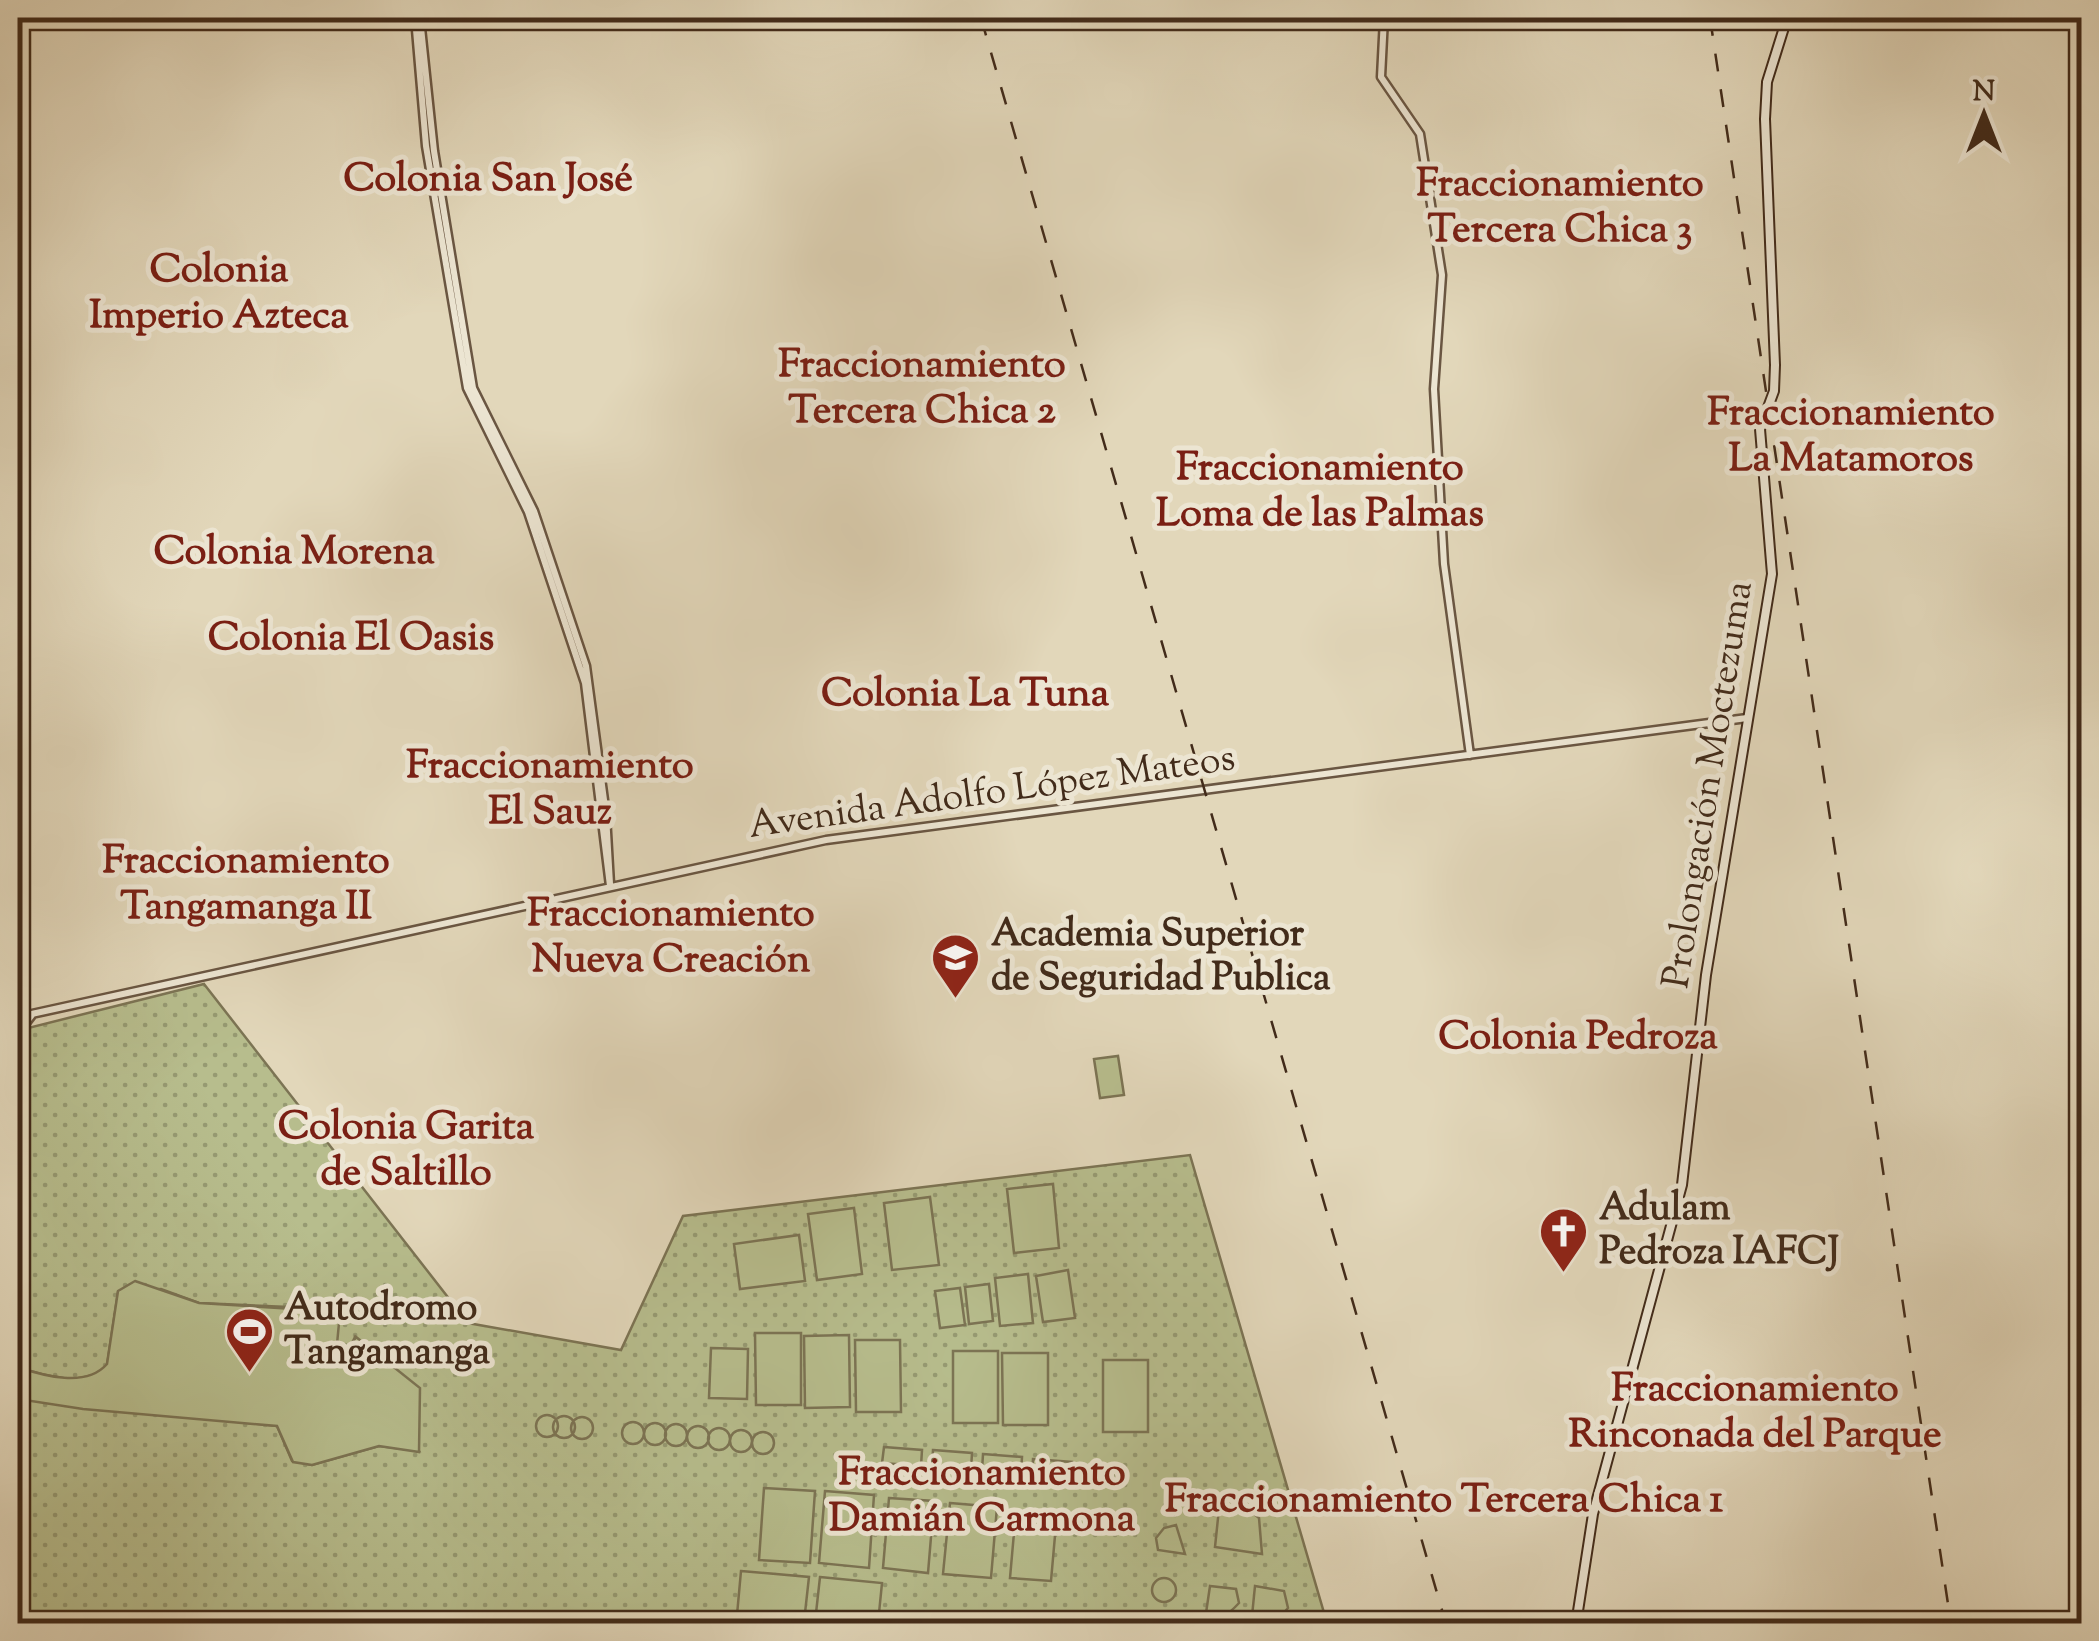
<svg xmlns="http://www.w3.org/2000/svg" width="2099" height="1641" viewBox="0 0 2099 1641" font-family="'Sorts Mill Goudy',serif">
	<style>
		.park { fill: url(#park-dots); stroke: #7c7454; stroke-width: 2.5 }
		.garden { fill: #b7bd8d; stroke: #7c7454; stroke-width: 2.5 }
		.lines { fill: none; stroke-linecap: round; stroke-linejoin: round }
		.tertiary-casing { stroke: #6a5642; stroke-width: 11 }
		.secondary-casing { stroke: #422b1a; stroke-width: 12 }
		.tertiary { stroke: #ece5d2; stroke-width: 6 }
		.secondary { stroke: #ece5d2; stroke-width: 8 }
		.rail { stroke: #422b1a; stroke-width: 2.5; stroke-dasharray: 18 18; stroke-linecap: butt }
		.labels { text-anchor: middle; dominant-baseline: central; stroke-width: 10; stroke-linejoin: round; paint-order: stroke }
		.street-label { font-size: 38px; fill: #422b1a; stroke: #ece5d2 }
		.poi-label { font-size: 38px; font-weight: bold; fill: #422b1a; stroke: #ece5d2; text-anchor: start }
		.neighbourhood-label { font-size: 40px; font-weight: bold; fill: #7a1f14; stroke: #ece5d2 }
	</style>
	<defs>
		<pattern id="park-dots" width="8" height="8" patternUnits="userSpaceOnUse" patternTransform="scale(2.5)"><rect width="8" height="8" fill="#b7bd8d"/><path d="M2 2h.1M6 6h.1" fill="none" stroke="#969a72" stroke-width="1.8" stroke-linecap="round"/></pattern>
	</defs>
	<rect width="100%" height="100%" fill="#e2d7ba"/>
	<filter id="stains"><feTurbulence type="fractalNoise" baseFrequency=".002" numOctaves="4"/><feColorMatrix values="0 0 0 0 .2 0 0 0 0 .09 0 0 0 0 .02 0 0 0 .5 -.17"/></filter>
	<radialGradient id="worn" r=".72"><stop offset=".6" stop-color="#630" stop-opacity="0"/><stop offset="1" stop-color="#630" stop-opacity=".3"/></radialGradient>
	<!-- park -->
	<path class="park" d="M204,984L468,1323L621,1350L683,1216L1190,1155L1327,1623H18V1399L277,1426L292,1461L312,1465L379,1446L419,1451L355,1337L348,1351L331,1350L312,1308L199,1303L161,1289L118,1292L107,1365C86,1388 44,1376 18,1367V1042L28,1028Z"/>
	<!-- garden -->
	<path class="garden" d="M1118,1056L1124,1095L1100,1098L1094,1059Z
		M1053,1184L1059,1248L1014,1253L1007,1189Z
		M930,1197L939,1265L892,1270L884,1203Z
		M854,1208L862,1274L817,1280L808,1214Z
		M799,1235L805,1281L740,1289L734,1244Z
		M1068,1270L1075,1318L1043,1322L1036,1276Z
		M1028,1274L1033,1323L1000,1326L995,1278Z
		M135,1281L199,1303L326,1311L339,1323L337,1344L332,1350L348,1351L356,1337L420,1388L419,1452L379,1446L312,1465L293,1462L277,1426L83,1409L18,1399V1367C44,1376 86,1388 107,1364L118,1291Z
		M989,1284L993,1321L969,1324L965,1287Z
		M960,1288L965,1325L940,1328L935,1291Z
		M755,1333H801V1405H756Z
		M849,1335L850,1407L805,1408L804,1336Z
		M855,1340H900L901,1412H856Z
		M711,1348L748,1349L747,1399L709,1398Z
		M953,1351H998V1423H953Z
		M1002,1353H1048V1425H1003Z
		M1103,1360H1148V1432H1103Z
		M536 1426a11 11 0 1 1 22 0a11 11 0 1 1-22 0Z
		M553 1427a11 11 0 1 1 22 0a11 11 0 1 1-22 0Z
		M571 1428a11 11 0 1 1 22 0a11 11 0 1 1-22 0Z
		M622 1433a11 11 0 1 1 22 0a11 11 0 1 1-22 0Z
		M644 1434a11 11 0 1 1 22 0a11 11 0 1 1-22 0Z
		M665 1435a11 11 0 1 1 22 0a11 11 0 1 1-22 0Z
		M687 1437a11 11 0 1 1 22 0a11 11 0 1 1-22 0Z
		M708 1439a11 11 0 1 1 22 0a11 11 0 1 1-22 0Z
		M730 1441a11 11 0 1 1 22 0a11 11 0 1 1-22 0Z
		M752 1443a11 11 0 1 1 22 0a11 11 0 1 1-22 0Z
		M884,1447L922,1450L921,1466L882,1463Z
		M933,1450L972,1453L971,1470L932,1467Z
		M983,1454L1022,1457L1021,1474L982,1471Z
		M1033,1459L1072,1462L1071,1479L1032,1475Z
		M764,1488L815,1491L810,1563L759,1560Z
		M825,1491L874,1495L869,1568L819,1563Z
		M889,1498L934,1501L928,1573L883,1568Z
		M1220,1499L1243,1505L1259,1518L1262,1554L1215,1547Z
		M950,1503L997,1507L991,1578L943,1574Z
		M1016,1510L1057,1513L1051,1581L1010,1578Z
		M1176,1525L1185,1554L1158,1550L1156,1538L1164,1528Z
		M741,1571L809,1577L804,1622L737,1615Z
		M820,1577L882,1583L878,1623L815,1622Z
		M1152 1590a12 12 0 1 1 24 0a12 12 0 1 1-24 0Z
		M1210,1586L1236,1589L1239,1603C1228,1615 1221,1621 1206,1613Z
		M1255,1586L1284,1591L1288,1608L1277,1620L1252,1616Z
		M1160,1613H1187L1203,1623H1146Z"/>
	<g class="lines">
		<defs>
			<path id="tertiary" d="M415,18L426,146L467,388L528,512L585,683L610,886
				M420,18L434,151L473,388L534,511L586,666L606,815L610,884
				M1384,18L1381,77L1420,134L1442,275L1434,389L1444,564L1470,755
				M18,1017L826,840L1747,718
				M18,1033L32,1015"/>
			<path id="secondary" d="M1576,1624L1593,1514L1682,1185L1706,975L1772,574L1760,429L1774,391L1775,365L1765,119L1767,82L1787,18"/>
		</defs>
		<!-- tertiary casing -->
		<use href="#tertiary" class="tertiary-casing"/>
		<!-- secondary casing -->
		<use href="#secondary" class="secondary-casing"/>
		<!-- tertiary -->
		<use href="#tertiary" class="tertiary"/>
		<!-- secondary -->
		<use href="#secondary" class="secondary"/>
		<!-- rail -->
		<path class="rail" d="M981,18L1446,1624
			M1710,18L1951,1624"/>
	</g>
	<!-- icons -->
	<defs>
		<symbol id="university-pin" viewBox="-11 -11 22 30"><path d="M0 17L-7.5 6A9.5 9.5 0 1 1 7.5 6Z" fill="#8f2418" stroke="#ece5d2"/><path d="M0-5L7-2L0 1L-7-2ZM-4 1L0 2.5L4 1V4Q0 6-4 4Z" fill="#fff"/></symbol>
		<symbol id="church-pin" viewBox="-11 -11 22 30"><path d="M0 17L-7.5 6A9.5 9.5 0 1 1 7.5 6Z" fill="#8f2418" stroke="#ece5d2"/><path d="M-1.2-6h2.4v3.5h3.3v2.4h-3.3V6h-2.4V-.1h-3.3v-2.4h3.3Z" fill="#fff"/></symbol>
		<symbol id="stadium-pin" viewBox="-11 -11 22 30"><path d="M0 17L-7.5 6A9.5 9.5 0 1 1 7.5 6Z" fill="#8f2418" stroke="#ece5d2"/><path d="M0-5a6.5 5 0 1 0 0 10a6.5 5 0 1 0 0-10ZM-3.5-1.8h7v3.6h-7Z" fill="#fff"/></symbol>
	</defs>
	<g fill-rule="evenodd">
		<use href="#university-pin" x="928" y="930" width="55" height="75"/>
		<use href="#church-pin" x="1536" y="1204" width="55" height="75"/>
		<use href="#stadium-pin" x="222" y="1304" width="55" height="75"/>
	</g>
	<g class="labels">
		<!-- street labels -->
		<g class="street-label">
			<text transform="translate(1710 785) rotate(-81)">Prolongación Moctezuma</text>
			<text transform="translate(992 794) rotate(-8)">Avenida Adolfo López Mateos</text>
		</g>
		<!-- poi labels -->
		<g class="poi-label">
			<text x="991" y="936">Academia Superior<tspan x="991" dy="44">de Seguridad Publica</tspan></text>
			<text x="1599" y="1210">Adulam<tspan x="1599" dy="44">Pedroza IAFCJ</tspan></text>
			<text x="284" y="1310">Autodromo<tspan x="284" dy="44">Tangamanga</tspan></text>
		</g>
		<!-- neighbourhood labels -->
		<g class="neighbourhood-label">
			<text x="488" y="180">Colonia San José</text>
			<text x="1560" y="185">Fraccionamiento<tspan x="1560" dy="46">Tercera Chica 3</tspan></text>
			<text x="219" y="271">Colonia<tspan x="219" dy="46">Imperio Azteca</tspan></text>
			<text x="922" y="366">Fraccionamiento<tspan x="922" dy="46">Tercera Chica 2</tspan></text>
			<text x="1851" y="414">Fraccionamiento<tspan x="1851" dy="46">La Matamoros</tspan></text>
			<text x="1320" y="469">Fraccionamiento<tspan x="1320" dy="46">Loma de las Palmas</tspan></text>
			<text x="294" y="553">Colonia Morena</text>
			<text x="351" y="639">Colonia El Oasis</text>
			<text x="965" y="695">Colonia La Tuna</text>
			<text x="550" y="767">Fraccionamiento<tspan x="550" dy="46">El Sauz</tspan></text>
			<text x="246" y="862">Fraccionamiento<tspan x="246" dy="46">Tangamanga II</tspan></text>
			<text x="671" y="915">Fraccionamiento<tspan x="671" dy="46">Nueva Creación</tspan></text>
			<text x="1578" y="1038">Colonia Pedroza</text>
			<text x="406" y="1128">Colonia Garita<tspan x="406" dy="46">de Saltillo</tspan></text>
			<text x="1755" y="1390">Fraccionamiento<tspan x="1755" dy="46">Rinconada del Parque</tspan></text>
			<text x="982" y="1474">Fraccionamiento<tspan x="982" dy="46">Damián Carmona</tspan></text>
			<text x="1444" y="1501">Fraccionamiento Tercera Chica 1</text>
		</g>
	</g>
	<!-- margin -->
	<rect width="2099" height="1641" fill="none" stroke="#e2d7ba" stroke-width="60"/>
	<rect x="20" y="20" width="2059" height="1601" fill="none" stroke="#422b1a" stroke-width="5"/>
	<rect x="30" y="30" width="2039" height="1581" fill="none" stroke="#422b1a" stroke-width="2.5"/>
	<!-- north arrow -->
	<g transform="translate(1984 115)" stroke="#ece5d2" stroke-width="8" paint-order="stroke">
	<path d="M0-8L18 38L0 25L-18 38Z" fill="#422b1a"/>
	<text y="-15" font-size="28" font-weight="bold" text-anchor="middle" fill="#422b1a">N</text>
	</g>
	<rect width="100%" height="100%" filter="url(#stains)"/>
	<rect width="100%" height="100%" fill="url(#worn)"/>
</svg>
